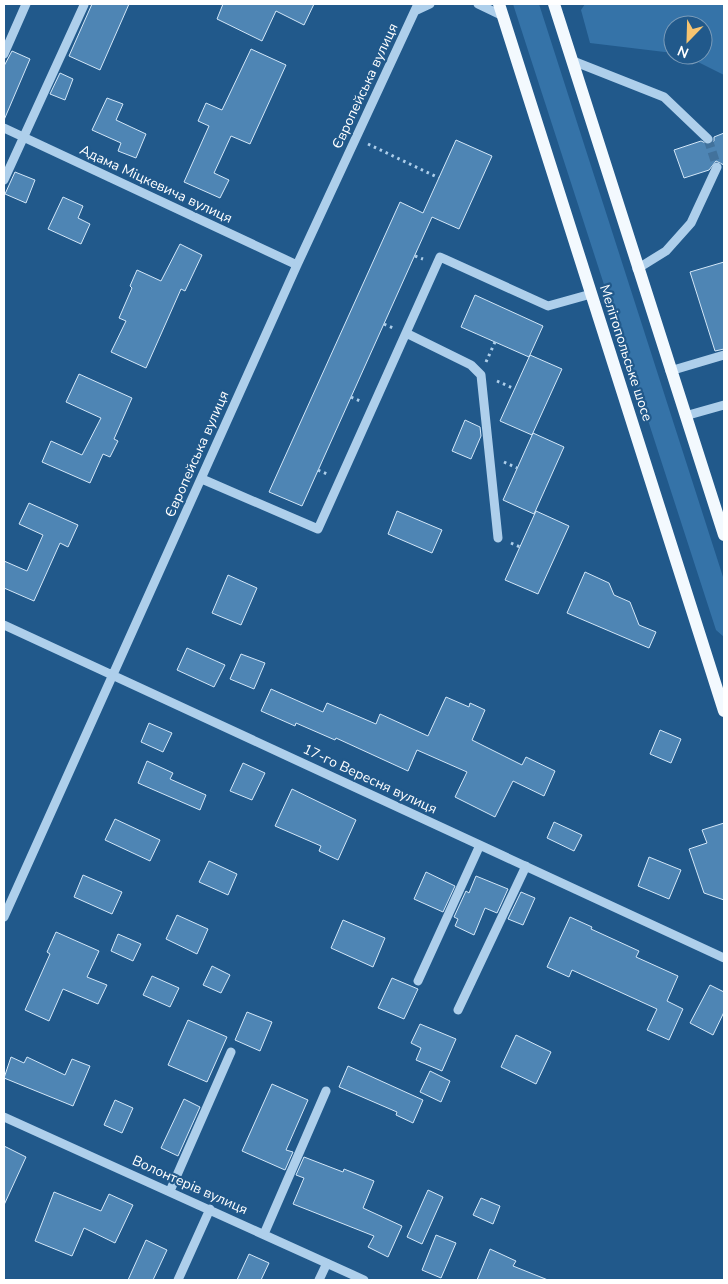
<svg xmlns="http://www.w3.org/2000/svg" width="728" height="1284" viewBox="0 0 728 1284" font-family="'Nunito Sans',sans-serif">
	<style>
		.green { fill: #3573a8 }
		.building { fill: #4e85b4; stroke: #d3e7f8 }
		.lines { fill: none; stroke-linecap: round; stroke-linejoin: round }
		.minor-tunnel { stroke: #42729c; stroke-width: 9; stroke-dasharray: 9 4.5; stroke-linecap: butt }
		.path { stroke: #aecfeb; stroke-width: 3; stroke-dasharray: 2.5 4; stroke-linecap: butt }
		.minor { stroke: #aecfeb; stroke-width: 9 }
		.major { stroke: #f3f9fe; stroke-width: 12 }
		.labels { text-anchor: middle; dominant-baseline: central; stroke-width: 4.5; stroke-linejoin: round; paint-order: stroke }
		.street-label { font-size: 14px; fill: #fff; stroke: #21598b }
	</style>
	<rect width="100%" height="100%" fill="#21598b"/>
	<!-- green -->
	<path class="green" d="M513,4H539L724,580V637L716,630Z
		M585,4H724V75L684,55H703V25H673V53L590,43L581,10Z"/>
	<!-- building -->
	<path class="building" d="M92,4H129L100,70L69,56Z
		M223,4H314L304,25L276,11L262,41L217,19Z
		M251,49L286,65L250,144L231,136L214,173L229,180L220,198L184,182L209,126L198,121L206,103L222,110Z
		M12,51L30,59L4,120V66Z
		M60,73L73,79L65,100L50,94Z
		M107,98L123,104L116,120L146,134L136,158L118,151L121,143L92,130Z
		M724,133V165L716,161L709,170L684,178L674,150L701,141L710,145L714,141V137Z
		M456,140L492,156L459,229L432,217L302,506L269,492L400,202L423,213Z
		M15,172L35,180L26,203L5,194Z
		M63,197L83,206L78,218L90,224L81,244L48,229Z
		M180,244L202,255L185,291L181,289L146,368L111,352L126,321L119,318L132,288L130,286L137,270L161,281Z
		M724,262V349L715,351L690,272Z
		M475,295L543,326L529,357L461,327Z
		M530,355L562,369L532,435L500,421Z
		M79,374L132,398L114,439L118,441L110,457L103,454L90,483L42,462L51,441L82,455L101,418L66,402Z
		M465,420L480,427L481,436L471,459L452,451Z
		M533,433L564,447L534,514L503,500Z
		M29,503L78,525L68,547L60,543L34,601L4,588V561L27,571L43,535L19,524Z
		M397,511L442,530L432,553L388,534Z
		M536,511L569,526L538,594L505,580Z
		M585,572L609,583L614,595L630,602L639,625L656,632L649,648L567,613Z
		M228,575L257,588L241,625L212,613Z
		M187,648L225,665L214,687L177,670Z
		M241,654L265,663L254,689L230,679Z
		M271,689L323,712L327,703L376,724L380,714L428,736L446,697L469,707L470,703L485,710L472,740L522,765L526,757L555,771L544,796L513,781L495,817L455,797L467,772L417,750L408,771L336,738L335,740L296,723L295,726L261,711Z
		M149,723L172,733L163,752L141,742Z
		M660,730L681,739L671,763L650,754Z
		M147,761L173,773L170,779L206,795L200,810L138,783Z
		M243,763L265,773L252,800L230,791Z
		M292,789L356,820L338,860L319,851L321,846L275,826Z
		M115,819L160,840L150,861L105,840Z
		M554,822L582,835L574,851L547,838Z
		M724,823V900L704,893L689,849L707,843L702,830Z
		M649,857L681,870L669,899L638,886Z
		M209,861L237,874L228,895L199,882Z
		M426,872L455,886L443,912L414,899Z
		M83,875L122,892L112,914L74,897Z
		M476,876L508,889L497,913L485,908L474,935L455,926L458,919L454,917L466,891L469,893Z
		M521,892L535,898L523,925L508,919Z
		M177,915L208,929L197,954L166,939Z
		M570,917L592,927L591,929L639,951L636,957L678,976L667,1001L683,1009L669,1040L647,1030L657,1009L572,970L569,977L547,967Z
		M343,920L385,938L373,967L331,948Z
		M56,932L99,951L87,977L107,985L98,1004L63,989L49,1021L25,1010L50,954L47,952Z
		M118,934L141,944L133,961L111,951Z
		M212,966L230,975L221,993L203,985Z
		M152,976L179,988L170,1007L143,995Z
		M392,978L418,989L404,1019L378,1008Z
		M710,985L724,992V1012L713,1035L690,1023Z
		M247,1012L272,1022L260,1051L235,1040Z
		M188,1020L227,1037L207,1082L168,1065Z
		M420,1024L456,1039L442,1071L416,1060L421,1048L411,1043Z
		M516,1035L551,1052L536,1084L501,1067Z
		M11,1057L24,1063L27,1057L65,1075L72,1059L90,1066L73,1106L4,1078Z
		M348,1066L423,1100L413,1123L396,1115L397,1112L339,1087Z
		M430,1071L450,1081L441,1102L420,1092Z
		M272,1084L308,1100L286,1150L293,1152L285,1170L242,1151Z
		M184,1099L200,1107L178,1156L161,1148Z
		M115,1100L133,1108L122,1133L104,1125Z
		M4,1146L26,1157L4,1205Z
		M304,1157L343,1172L344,1169L374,1181L363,1208L402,1226L388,1257L368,1247L374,1236L293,1204L304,1178L296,1175Z
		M428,1190L443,1197L422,1244L407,1237Z
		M54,1192L101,1211L109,1194L133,1205L115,1243L84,1228L72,1256L35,1241Z
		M481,1198L500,1206L493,1224L473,1215Z
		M436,1235L456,1243L441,1278L422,1270Z
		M146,1240L167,1250L153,1280H128Z
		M490,1249L516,1261L513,1266L548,1280H477Z
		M249,1254L269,1263L261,1280H237Z"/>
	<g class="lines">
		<!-- minor-tunnel -->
		<path class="minor-tunnel" d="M708,139L717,167"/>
		<!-- path -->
		<path class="path" d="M368,144L439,178
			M415,256L423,259
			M384,324L393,328
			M486,362L495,342
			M497,381L515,389
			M351,397L360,401
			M504,462L517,468
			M318,470L327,474
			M511,543L520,547"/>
		<!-- minor -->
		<path class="minor" d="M478,4L503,16
			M415,11L430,4
			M4,54L26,4
			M573,61L664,97L708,139
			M4,128L297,265
			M4,180L84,5
			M637,269L666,251L691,223L717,167
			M406,333L471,365L481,375L498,538
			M670,371L724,355
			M685,416L724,405
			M202,479L318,529L440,257L548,306L591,294
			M4,625L724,958
			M4,917L297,265L418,4
			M418,981L480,845
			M458,1010L526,866
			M4,1117L364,1280
			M170,1191L231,1052
			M264,1234L326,1091
			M178,1280L210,1209
			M319,1280L327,1263"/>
		<!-- major -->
		<path class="major" d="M499,4L724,711
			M554,4L724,535"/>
	</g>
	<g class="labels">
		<!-- street labels -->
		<g class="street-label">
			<text transform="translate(365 86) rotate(-65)">Європейська вулиця</text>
			<text transform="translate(156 184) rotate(25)">Адама Міцкевича вулиця</text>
			<text transform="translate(626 353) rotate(72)">Мелітопольське шосе</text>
			<text transform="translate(197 454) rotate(-66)">Європейська вулиця</text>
			<text transform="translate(370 779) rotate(25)">17-го Вересня вулиця</text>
			<text transform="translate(190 1185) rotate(24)">Волонтерів вулиця</text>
		</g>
	</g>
	<!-- border -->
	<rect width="728" height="1284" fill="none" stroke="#ffffff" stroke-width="10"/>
	<!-- north arrow -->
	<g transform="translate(688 40) rotate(203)"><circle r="24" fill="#21598b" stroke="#7a9bb9"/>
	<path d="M0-4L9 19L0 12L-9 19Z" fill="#f7c470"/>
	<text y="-8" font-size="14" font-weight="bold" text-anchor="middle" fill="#ffffff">N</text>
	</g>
</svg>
